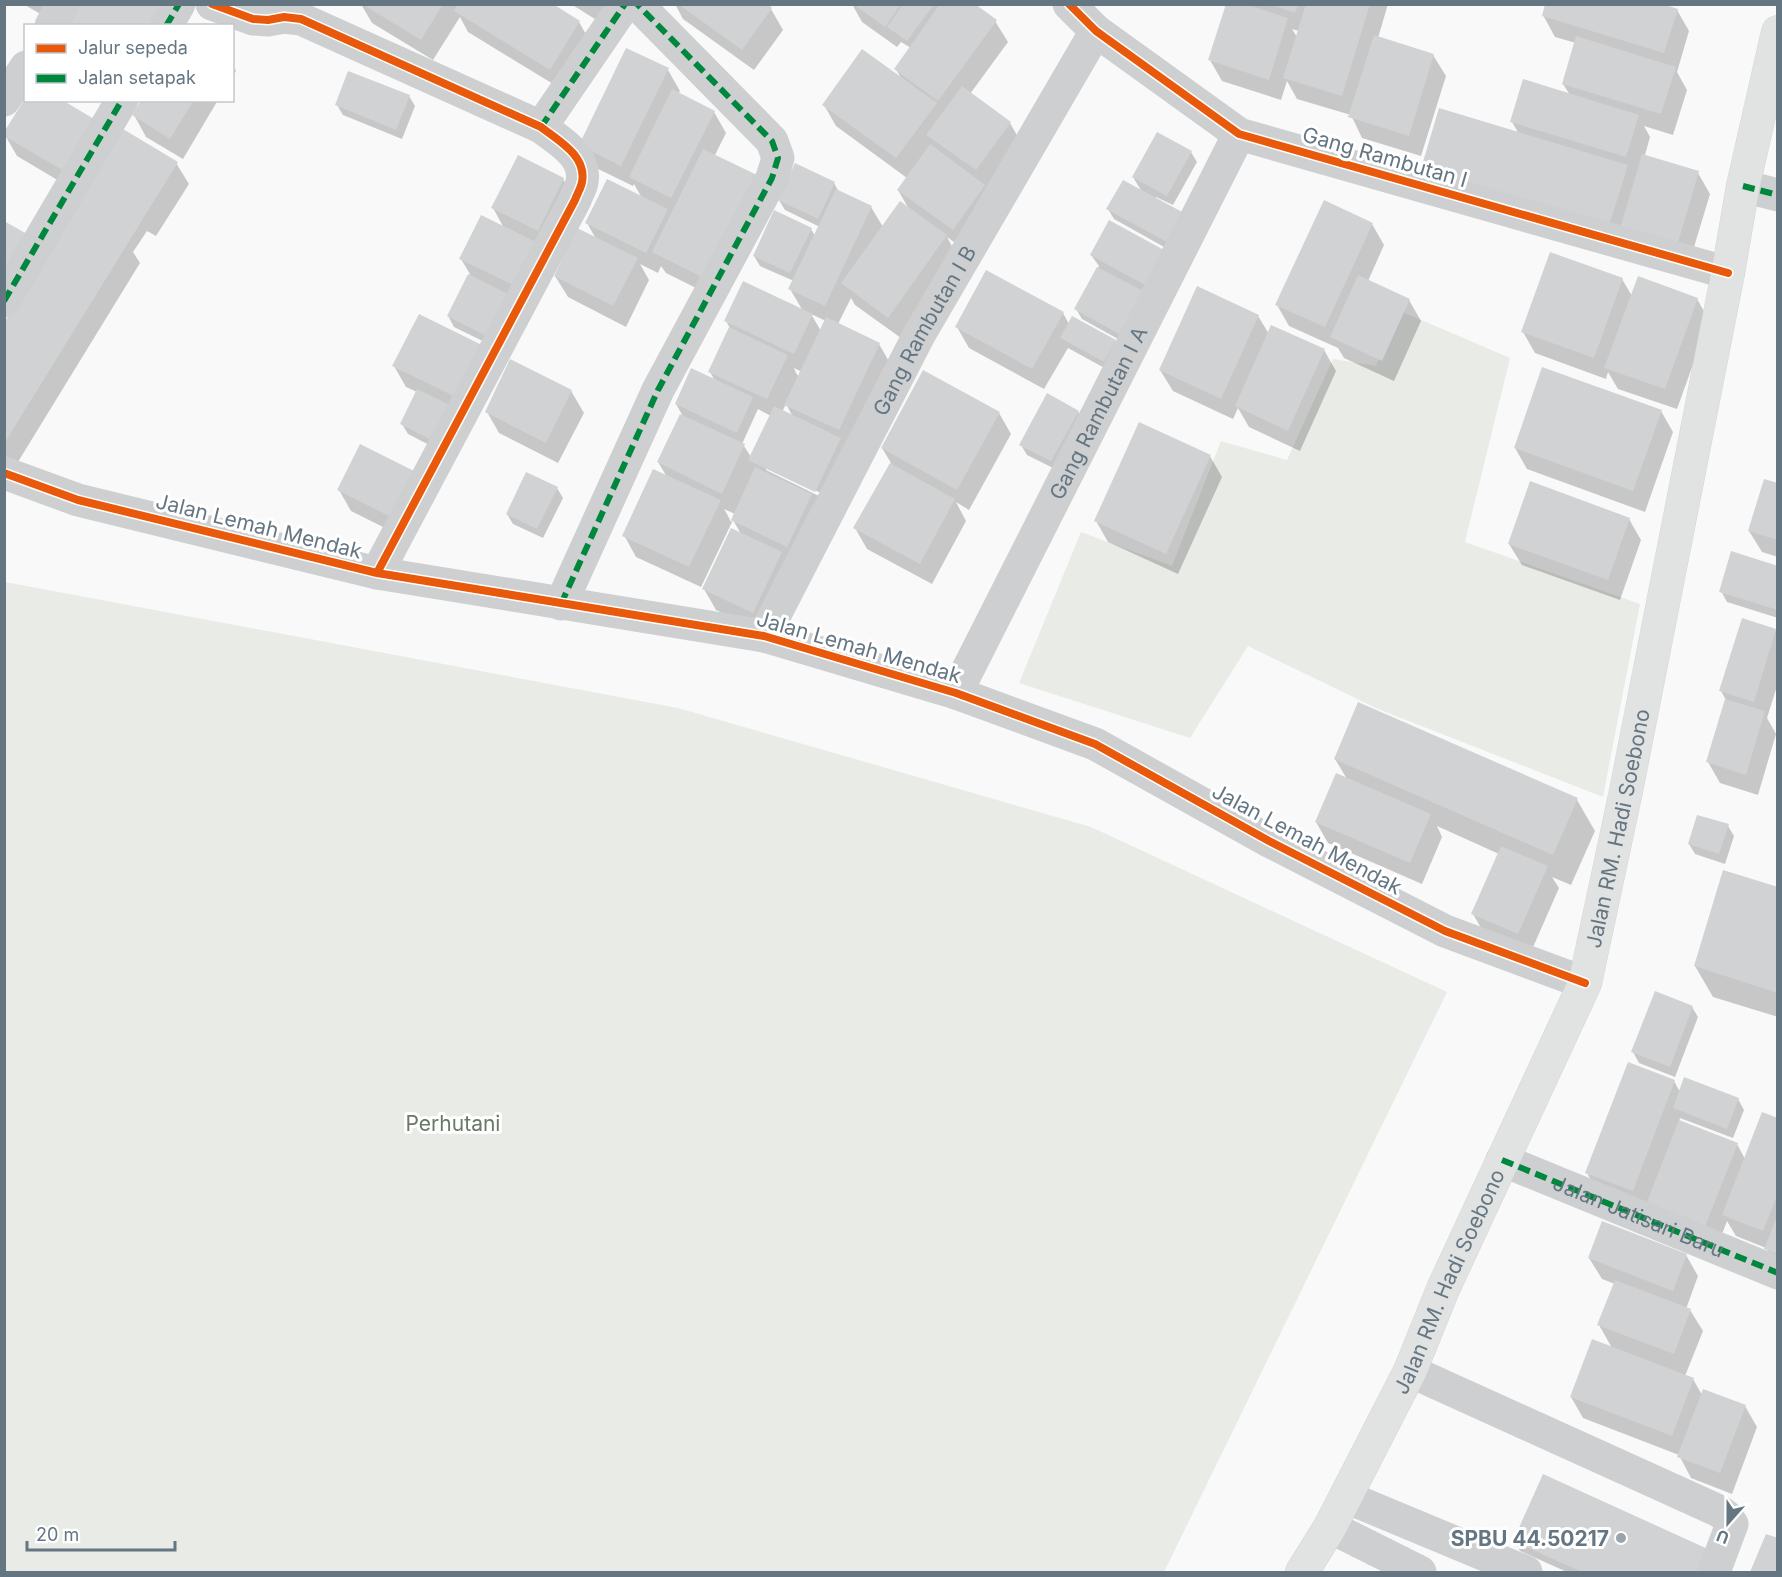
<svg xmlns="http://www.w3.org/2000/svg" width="1782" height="1577" viewBox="0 0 1782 1577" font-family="Inter,sans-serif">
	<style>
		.green { fill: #e8ebe6 }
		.shadow { fill: #0003; fill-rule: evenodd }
		.building { fill: #d0d2d3 }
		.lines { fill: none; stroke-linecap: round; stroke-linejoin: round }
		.major-casing { stroke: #d5d6d7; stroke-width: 34 }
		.minor { stroke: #cecfd0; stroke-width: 33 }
		.major { stroke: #e1e2e2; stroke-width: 33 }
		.quiet { stroke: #00873e; stroke-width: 6; stroke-dasharray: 12 6; stroke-linecap: butt }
		.cycleway-casing { stroke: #fff; stroke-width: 11 }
		.cycleway { stroke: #e8590c; stroke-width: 8 }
		.poi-dot { fill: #99a4ac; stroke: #fff; stroke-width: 2 }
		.labels { text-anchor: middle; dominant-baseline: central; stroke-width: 6; stroke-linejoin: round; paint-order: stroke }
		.street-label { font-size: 21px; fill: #657683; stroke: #fff }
		.park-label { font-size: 21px; fill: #687a64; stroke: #fff }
		.poi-label { font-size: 21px; font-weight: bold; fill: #657683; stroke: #fff; text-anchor: end }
	</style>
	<rect width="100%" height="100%" fill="#f9f9f9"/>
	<!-- green -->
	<path class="green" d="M1398,310L1510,358L1465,542L1640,604L1603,797L1378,709L1248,646L1190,738L1019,683L1081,532L1172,566L1221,441L1287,460L1333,359L1376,366Z
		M5,582L678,708L1091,827L1447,992L1164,1572H5Z"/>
	<!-- shadow -->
	<path class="shadow" d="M23,4H44L52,9L58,24Z
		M361,4H550L579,22L591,43L563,90L468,32L460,17L433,60L372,23Z
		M571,4H630L614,31Z
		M675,4H765L771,9L783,30L754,70L683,19Z
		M852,4H973L995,21L1008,42L970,94L1010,123L1022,144L965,250L947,237L958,257L901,338L855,305L851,298L838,324L879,344L891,365L765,633L716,610L704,589L741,534L733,520L701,587L636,557L624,535L667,477L658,462L684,418L676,404L715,381L710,372L730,328L726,321L803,311L790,289L794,281L760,266L754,256L811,229L815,236L820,227L785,210L779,200L834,183L839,192L871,207L883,227L910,211L898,190L907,178L836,126L824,105L902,80L896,69L911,48L901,42L897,47L862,22ZM811,314L826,321L821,331ZM794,368L802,372L799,377L796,373ZM786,404L793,417L782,412ZM758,409L771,416L751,457L744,446L742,444ZM766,467L823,494L821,497L766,470ZM724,509L735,514L731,522L727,514Z
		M1247,4H1388L1378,38L1433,55L1446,76L1421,156L1362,138L1351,115L1297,99L1287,81L1281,100L1222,81L1210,60L1248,7ZM1292,29L1299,31L1297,37Z
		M1677,10L1689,31L1677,72L1687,90L1673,135L1644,126L1650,137L1645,155L1698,173L1710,194L1688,267L1634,250L1519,134L1512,122L1570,95L1563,84L1576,43L1555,37L1543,15Z
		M232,64L236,71L232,77Z
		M668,70L680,91L678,94L714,112L726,133L715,155L718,299L666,273L661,266L658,273L640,264L649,280L626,327L568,297L555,276L596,239L587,223L642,198L634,184L633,186L592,166L580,145Z
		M409,96L415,106L402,139L343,115L337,105Z
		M26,100L76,191L17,156L5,135Z
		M143,100H218L183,159L146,137L134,115Z
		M1191,152L1197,162L1173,205L1156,197L1155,199L1173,252L1114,219L1108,209L1142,192L1133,177Z
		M176,163L189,184L156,236L147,231L133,252L140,263L13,470L4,464V327Z
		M563,179L575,200L501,350L454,327L448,316L470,274L461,259L504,228L493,208Z
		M1110,222L1151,294L1142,289L1150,303L1127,344L1082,319L1076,309L1099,266L1091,255Z
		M1372,224L1384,245L1368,281L1409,300L1421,321L1394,381L1344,358L1338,348L1289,326L1277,305Z
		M1622,279L1632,296L1697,299L1709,320L1677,409L1618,389L1608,372L1606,379L1535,353L1523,332Z
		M1063,313L1069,324L1115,341L1121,351L1110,371L1068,348L1044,389L969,348L957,327Z
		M1258,316L1269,334L1324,350L1336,371L1300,451L1249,427L1238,408L1233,419L1173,391L1160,370Z
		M485,349L441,451L408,434L402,424L417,392L406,387L394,366Z
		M511,361L571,391L584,413L558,463L499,433L487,412Z
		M1661,411L1673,432L1645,512L1527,469L1515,448Z
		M1078,412L1084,422L1057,470L1027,455L1021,445Z
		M999,413L1011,434L969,510L956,502L966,521L932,584L867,549L855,528L891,463L882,448Z
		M1210,456L1222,477L1178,574L1108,542L1096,521Z
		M413,472L403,537L351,511L339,490Z
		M1778,485V557L1762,552L1749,531Z
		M557,488L563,498L543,538L513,524L507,514Z
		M1629,519L1641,540L1620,600L1522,565L1509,544Z
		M1778,567V618L1727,602L1721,591Z
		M1775,630L1778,633V683L1767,718L1776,734L1758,795L1720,783L1708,762L1726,700L1721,691Z
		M1335,759L1577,800L1595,831L1571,885L1552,877L1559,888L1530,954L1485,935L1473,914L1499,854L1437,826L1442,837L1422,884L1328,843L1316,822L1347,779Z
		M1728,826L1734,836L1725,864L1695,854L1689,844Z
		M1778,888V1017L1713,997L1695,966Z
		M1692,1007L1698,1017L1675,1077L1639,1063L1633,1052Z
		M1674,1081L1680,1092L1738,1099L1744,1110L1733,1138L1680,1118L1679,1122L1737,1144L1745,1159L1778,1120V1269L1766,1248L1736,1236L1727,1221L1716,1250L1599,1194L1587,1173Z
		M1686,1255L1698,1276L1686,1309L1690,1310L1703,1331L1685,1376L1693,1379L1702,1395L1745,1406L1757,1427L1732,1494L1691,1478L1679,1455L1583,1418L1571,1397L1612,1348L1599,1325L1615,1284L1602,1279L1589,1258Z
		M1514,1541L1710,1572H1567L1520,1551Z"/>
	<!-- building -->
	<path class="building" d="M79,4H160L148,26H72L68,23Z
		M362,4H443L421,40Z
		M458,4H553L580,21L550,70L454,11Z
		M678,4H768L772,8L742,50Z
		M853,4H901L885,27Z
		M903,4H934L907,41L887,27Z
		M940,4H975L997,20L938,101L894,69Z
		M1226,4H1245L1288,18L1269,80L1208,60Z
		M1270,4H1298L1295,13Z
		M1306,4H1370L1342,96L1283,78Z
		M1545,4H1663L1678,9L1664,53L1542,16Z
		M1374,35L1434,54L1409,136L1348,117Z
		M1576,36L1676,67L1661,114L1562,84Z
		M626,48L669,68L621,166L579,145Z
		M862,49L937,103L896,158L822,105Z
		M348,71L410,95L396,130L335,105Z
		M1523,79L1639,115L1626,157L1510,122Z
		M962,86L1011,122L976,170L926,135Z
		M672,89L715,111L671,198L629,177Z
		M26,97V100H62L94,119L64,171L4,136V132Z
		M141,100H194L170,139L132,115Z
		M1439,108L1628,165L1608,229L1420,172Z
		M123,129L178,162L4,444V323Z
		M1157,132L1192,151L1167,196L1132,177Z
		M930,144L985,185L953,230L897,190Z
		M703,149L757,175L706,279L652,252Z
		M1642,154L1699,171L1677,246L1620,229Z
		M518,155L564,178L538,231L491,208Z
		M795,163L835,182L818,219L778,200Z
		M607,179L668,209L646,253L585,223Z
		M1123,180L1184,213L1167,242L1106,209Z
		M836,189L872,206L825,306L788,289Z
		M1324,200L1373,223L1325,327L1275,305Z
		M900,201L947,235L888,318L841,283Z
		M774,210L812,228L790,273L753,256Z
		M481,215L544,246L522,289L459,259Z
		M1109,220L1164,250L1145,285L1090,255Z
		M4,221L27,234L4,273Z
		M577,228L638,258L613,306L554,276Z
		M1550,252L1623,278L1594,358L1521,332Z
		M1097,267L1145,292L1121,335L1074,309Z
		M986,270L1064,312L1032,369L955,327Z
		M468,274L516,298L496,341L447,316Z
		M1358,275L1410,299L1382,361L1330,337Z
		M1638,276L1698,298L1665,389L1604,368Z
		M743,281L813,314L794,354L724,321Z
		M1197,286L1259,315L1221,399L1159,370Z
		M419,314L486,347L460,399L392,366Z
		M1072,316L1116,340L1104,362L1060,338Z
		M826,317L880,343L839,430L784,405Z
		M1271,325L1325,349L1288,431L1235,406Z
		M729,327L788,355L767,399L708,372Z
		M510,359L572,390L546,443L485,412Z
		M1542,367L1662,410L1633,491L1514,448Z
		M691,368L753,397L737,433L675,404Z
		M923,370L1000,412L957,490L881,448Z
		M417,389L452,406L435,442L400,424Z
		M1047,393L1079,411L1051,461L1019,445Z
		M774,406L841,438L815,492L748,460Z
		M680,414L745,444L722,494L657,462Z
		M1139,422L1211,455L1166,554L1094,521Z
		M360,444L414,471L391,517L337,490Z
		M890,463L955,499L920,564L853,528Z
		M755,467L812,494L787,547L731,520Z
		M653,469L721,500L689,567L622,536Z
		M526,472L558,487L537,529L506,514Z
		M1764,479L1778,483V540L1748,531Z
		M1530,481L1630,518L1608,580L1508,544Z
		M731,528L782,552L753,613L702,589Z
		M1731,551L1778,566V610L1719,592Z
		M1742,618L1776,629L1754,702L1719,691Z
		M1725,699L1765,711L1746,775L1706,762Z
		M1358,702L1578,798L1553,855L1334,759Z
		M1336,773L1431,814L1410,863L1315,822Z
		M1697,815L1729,824L1719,854L1688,844Z
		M1501,846L1548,866L1518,934L1471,914Z
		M1723,870L1778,887V993L1694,966Z
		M1655,991L1693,1006L1670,1067L1631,1052Z
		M1628,1062L1675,1080L1633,1191L1585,1173Z
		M1684,1077L1739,1098L1727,1129L1673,1108Z
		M1762,1112L1778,1118V1193L1763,1231L1722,1215Z
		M1679,1120L1738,1143L1704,1229L1645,1207Z
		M1778,1214V1254L1764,1249Z
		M1602,1221L1687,1254L1673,1291L1588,1258Z
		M1615,1280L1691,1309L1674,1354L1597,1325Z
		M1592,1339L1694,1378L1672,1436L1570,1397Z
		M1703,1389L1746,1405L1720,1473L1677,1457Z
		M1543,1474L1710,1550L1700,1572H1582L1513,1541Z
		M1766,1534L1778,1538V1572H1750Z"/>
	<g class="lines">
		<defs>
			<g id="major">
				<path id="s3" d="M1302,1572L1330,1527L1410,1371L1443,1289L1585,983L1626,791L1728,273L1743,186L1778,32"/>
			</g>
		</defs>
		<!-- major casing -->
		<use href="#major" class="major-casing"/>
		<!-- minor -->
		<g class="minor">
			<path d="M212,4L253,19L268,20L284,17L301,19L541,127C559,141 587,156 582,182C581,188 577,194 575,200L377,573"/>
			<path d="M1069,4L1096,31L1239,134L1728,273"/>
			<path d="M51,26L63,4"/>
			<path d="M166,26L179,4"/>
			<path d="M4,100L26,67"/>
			<path d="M541,127L625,4"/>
			<path d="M1743,186L1778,195"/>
			<path d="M4,301L122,100"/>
			<path d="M4,473L78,500L377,573L764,636L956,693L1095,744L1269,841L1445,931L1585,983"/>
			<path d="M561,604L658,390L772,178L778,158L772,141L637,4"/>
			<path id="s1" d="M764,636L919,335L1096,31"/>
			<path id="s2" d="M956,693L1239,134"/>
			<path d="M1502,1160L1778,1273"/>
			<path d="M1410,1371L1719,1511L1727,1517L1732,1524L1714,1572"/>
			<path d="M1346,1497L1526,1572"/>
			<path d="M1330,1527L1420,1572"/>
		</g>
		<!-- major -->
		<use href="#major" class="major"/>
		<!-- quiet -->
		<g class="quiet">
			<path d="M166,26L179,4"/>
			<path d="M541,127L625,4"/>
			<path d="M1743,186L1778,195"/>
			<path d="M4,301L122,100"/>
			<path d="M561,604L658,390L772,178L778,158L772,141L637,4"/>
			<path id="s4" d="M1502,1160L1778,1273"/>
		</g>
		<defs>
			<path id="cycleway" d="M212,4L253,19L268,20L284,17L301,19L541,127C559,141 587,156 582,182C581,188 577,194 575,200L377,573
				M1069,4L1096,31L1239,134L1728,273
				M4,473L78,500L377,573L764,636L956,693L1095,744L1269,841L1445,931L1585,983"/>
		</defs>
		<!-- cycleway casing -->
		<use href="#cycleway" class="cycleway-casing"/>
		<!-- cycleway -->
		<use href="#cycleway" class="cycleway"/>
	</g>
	<!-- markers -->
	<circle class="poi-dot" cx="1621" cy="1538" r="6"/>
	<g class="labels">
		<!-- street labels -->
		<g class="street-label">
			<text transform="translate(1385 157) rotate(16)">Gang Rambutan I</text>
			<text stroke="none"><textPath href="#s1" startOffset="345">Gang Rambutan I B</textPath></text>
			<text stroke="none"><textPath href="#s2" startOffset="314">Gang Rambutan I A</textPath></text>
			<text transform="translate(259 526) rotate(14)">Jalan Lemah Mendak</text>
			<text transform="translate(859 647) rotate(16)">Jalan Lemah Mendak</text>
			<text stroke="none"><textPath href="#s3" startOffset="812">Jalan RM. Hadi Soebono</textPath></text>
			<text transform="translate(1307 839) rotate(28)">Jalan Lemah Mendak</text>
			<text stroke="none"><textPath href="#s4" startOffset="148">Jalan Jatisari Baru</textPath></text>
			<text stroke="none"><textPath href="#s3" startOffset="326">Jalan RM. Hadi Soebono</textPath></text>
		</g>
		<!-- park labels -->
		<g class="park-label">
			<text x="453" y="1123">Perhutani</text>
		</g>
		<!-- poi labels -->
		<g class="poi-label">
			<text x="1609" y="1538">SPBU 44.50217</text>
		</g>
	</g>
	<!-- border -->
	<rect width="1782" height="1577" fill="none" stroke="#657683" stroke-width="12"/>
	<!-- legend -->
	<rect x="24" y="24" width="210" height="78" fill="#ffffff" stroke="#c1c8cd" stroke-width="1.5"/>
	<rect x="36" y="44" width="30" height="9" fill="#e8590c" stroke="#c1c8cd" stroke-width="1.5"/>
	<text x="78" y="54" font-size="18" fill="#657683">Jalur sepeda</text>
	<rect x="36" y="74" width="30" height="9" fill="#00873e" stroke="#c1c8cd" stroke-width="1.5"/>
	<text x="78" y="84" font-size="18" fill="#657683">Jalan setapak</text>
	<!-- north arrow -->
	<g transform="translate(1728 1523) rotate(201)" stroke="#ffffff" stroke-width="4.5" paint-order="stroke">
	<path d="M0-4.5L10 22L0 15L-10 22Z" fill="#657683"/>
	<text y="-9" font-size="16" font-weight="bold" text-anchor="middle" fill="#657683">U</text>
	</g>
	<!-- scale -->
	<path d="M27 1541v9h148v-9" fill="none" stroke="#657683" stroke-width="3"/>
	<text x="36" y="1541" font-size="18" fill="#657683" stroke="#ffffff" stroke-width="4.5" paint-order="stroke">20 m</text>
</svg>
